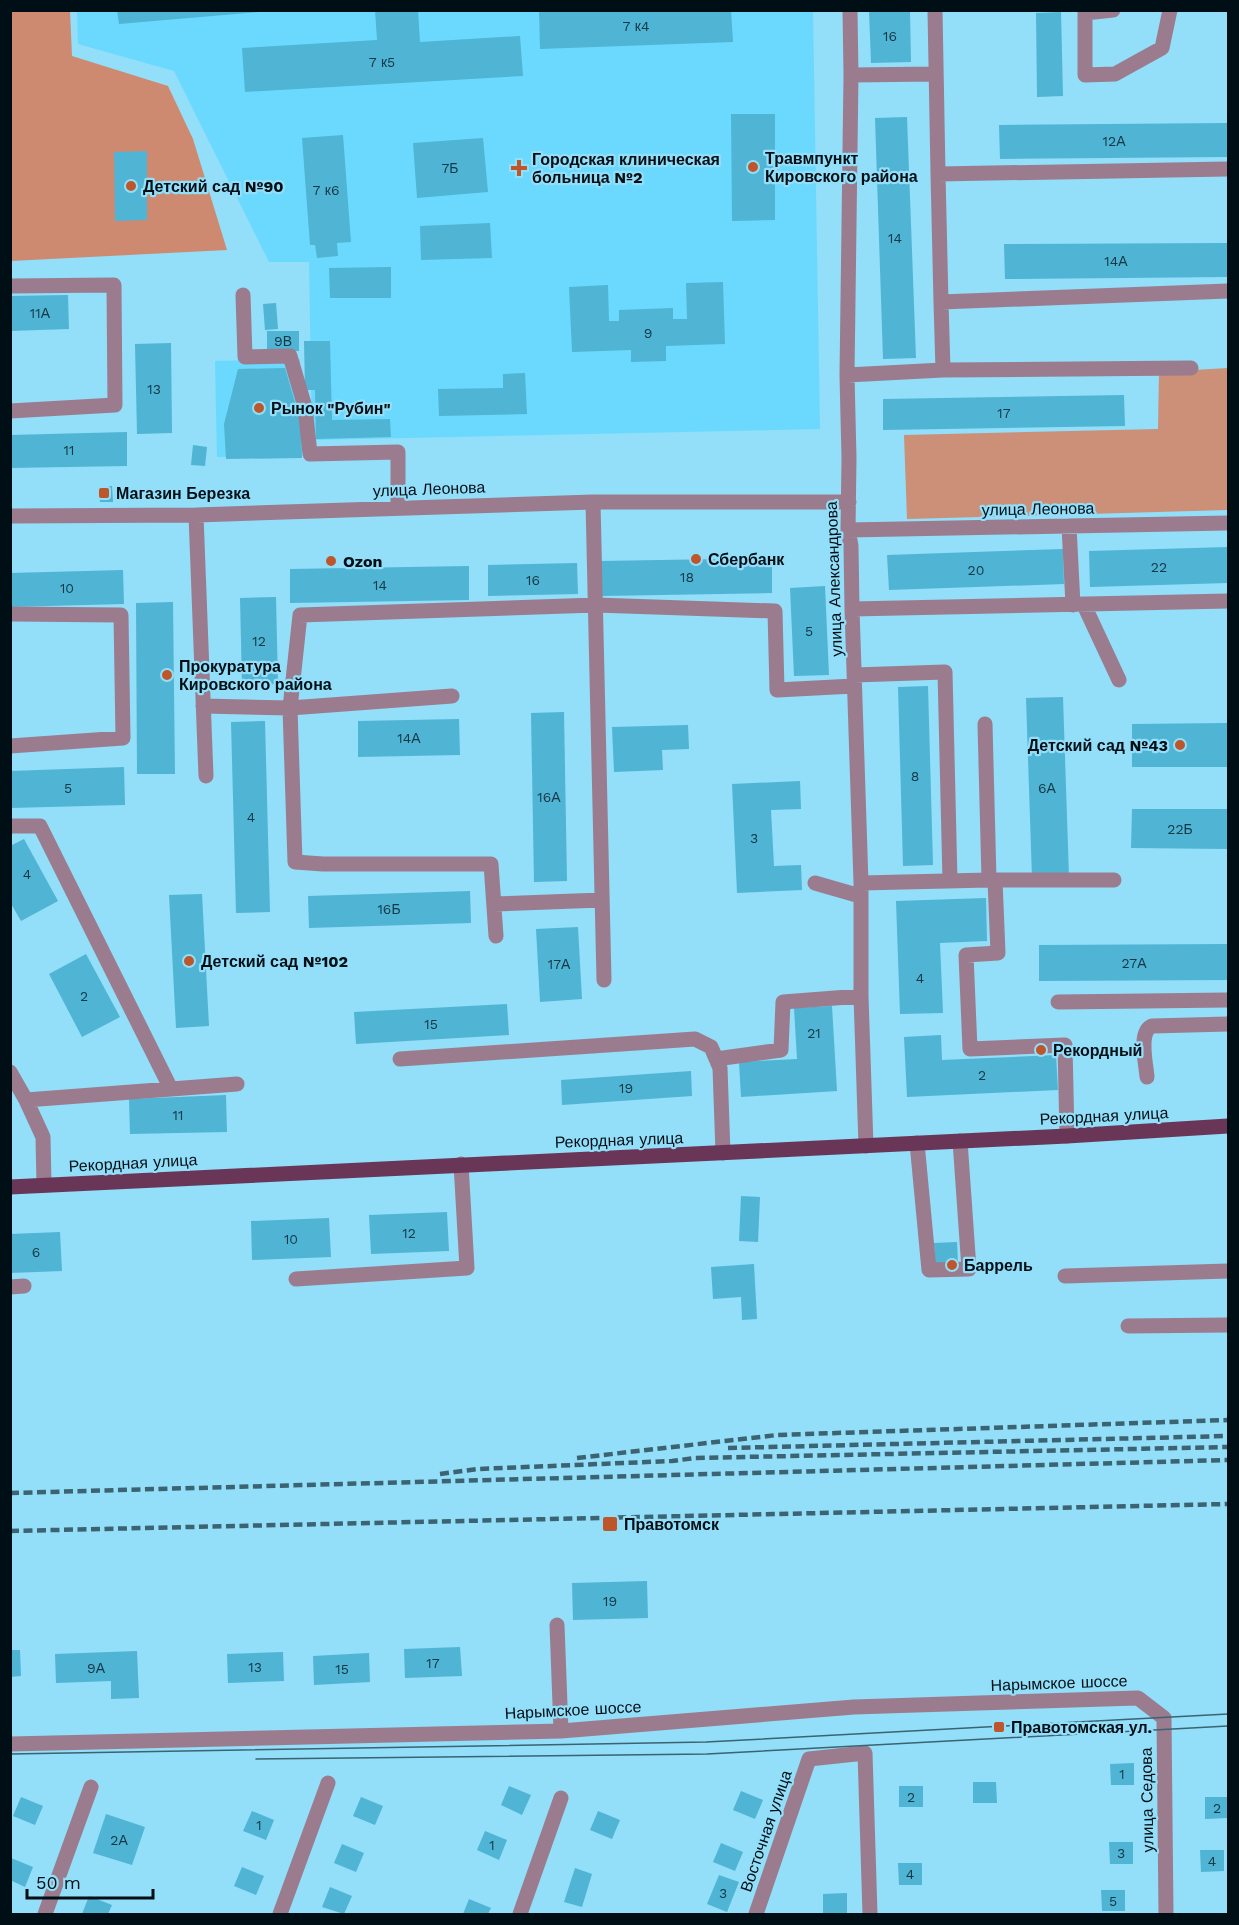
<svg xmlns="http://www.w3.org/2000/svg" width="1239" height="1925" viewBox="0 0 1239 1925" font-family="'Work Sans',sans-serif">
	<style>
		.built { fill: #6ad9fd }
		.green { fill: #cc8f78 }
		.forest { fill: #ce8a70 }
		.building { fill: #50b4d4 }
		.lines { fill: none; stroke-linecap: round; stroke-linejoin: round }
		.minor { stroke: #9b7c8f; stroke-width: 15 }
		.major { stroke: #6a3658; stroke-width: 15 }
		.tram { stroke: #3b6371; stroke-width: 1.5 }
		.rail { stroke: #3b6371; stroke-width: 4.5; stroke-dasharray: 9 4.5; stroke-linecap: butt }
		.poi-dot { fill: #bd572b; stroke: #93def8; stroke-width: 2 }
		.labels { text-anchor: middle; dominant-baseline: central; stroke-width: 4.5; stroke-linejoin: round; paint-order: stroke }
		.number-label { font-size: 14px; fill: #143846 }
		.poi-label { font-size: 16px; font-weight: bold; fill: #000f16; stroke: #93def8; text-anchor: start }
		.street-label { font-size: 16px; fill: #000f16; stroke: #93def8 }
	</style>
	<rect width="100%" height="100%" fill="#93def8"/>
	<!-- built -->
	<path class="built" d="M77,11H813L820,429L312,440L309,262H269L174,71L78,44Z
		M300,359L302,456L217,457L215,361Z"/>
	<!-- green -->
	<path class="green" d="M1228,368V510L907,519L904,435L1158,429L1159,372Z"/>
	<!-- forest -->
	<path class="forest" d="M11,11H70L72,56L168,86L193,139L227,250L11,261Z"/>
	<!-- building -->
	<path class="building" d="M117,10H259V12L119,24Z
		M375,10H418L420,42L520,36L523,76L245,92L242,48L377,40Z
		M539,10H731L733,42L540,49Z
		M869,10H910L911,62L871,63Z
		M1061,12L1063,96L1037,97L1036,13Z
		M731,114H775V220L732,221Z
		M907,117L916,358L883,359L875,118Z
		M1228,123V157L1000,159L999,125Z
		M343,135L351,242L337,243L338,256L317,258L315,245H310L302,138Z
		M483,138L488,192L417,198L413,143Z
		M147,151V220L115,221L114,152Z
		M490,223L492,258L421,260L420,226Z
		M1228,243V277L1005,279L1004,244Z
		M391,267V298H330L329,268Z
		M723,282L725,344L666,346V361L631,362V350L572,352L569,287L608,285L609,321H619V310L673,308V319H687L686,283Z
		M68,295L69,329L10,331V296Z
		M276,303L278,329L265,330L263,304Z
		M267,331H299V351L267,352Z
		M304,341H330L332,420L390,419L391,437L316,439L315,390H305Z
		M171,343L172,433L137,434L135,344Z
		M285,368L301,423L302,458L226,459L224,424L238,369Z
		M525,373L527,414L439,416L438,389L503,388V374Z
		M1124,395L1125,426L883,430V399Z
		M127,432V466L10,468V435Z
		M193,445L207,447L205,466L191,465Z
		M112,486L113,502H100L99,487Z
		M1228,547V583L1090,587L1089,551Z
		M1063,549L1064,584L889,590L887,555Z
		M772,558V593L602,596L601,561Z
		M577,563L578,594L488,596V565Z
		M469,566V600L290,603V569Z
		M123,570L124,604L10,607V573Z
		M825,586L829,675L794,676L790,588Z
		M276,597L278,684L242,685L240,598Z
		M173,602L175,774H137L136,603Z
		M928,686L933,865L903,866L898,687Z
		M1063,697L1069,877L1032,878L1026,698Z
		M564,712L567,881L534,882L531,713Z
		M459,719L460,755L358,757V721Z
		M265,721L270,912L236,913L231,722Z
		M1228,723V767H1132V724Z
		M688,725L689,749L662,750L663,770L614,772L612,727Z
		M124,767L125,805L10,808V771Z
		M800,781L801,809L771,810L774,866L801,865L802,890L737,893L732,784Z
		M1132,809H1228V849L1131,848Z
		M24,839L58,901L21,921L10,902V846Z
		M470,891L471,923L309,928L308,896Z
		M202,894L209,1026L176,1028L169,895Z
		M986,898L987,941L940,943L943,1013L900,1014L896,901Z
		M578,927L582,999L540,1002L536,929Z
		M1228,944V980L1039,981V945Z
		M86,954L120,1017L82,1037L49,974Z
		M507,1004L509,1035L356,1044L354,1012Z
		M832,1006L837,1091L741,1097L739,1062L797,1059L794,1008Z
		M941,1035L942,1060L1056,1055L1058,1090L907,1097L904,1037Z
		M691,1071L692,1096L562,1105L561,1080Z
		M226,1095L227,1132L130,1134L129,1099Z
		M741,1196L760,1197L758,1242L739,1241Z
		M447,1212L449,1251L371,1254L369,1215Z
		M329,1218L331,1257L252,1260L251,1221Z
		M60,1232L62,1271L10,1273V1234Z
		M957,1242L958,1263L935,1264L934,1243Z
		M754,1264L757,1319L742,1320L741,1297L713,1299L711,1267Z
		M647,1581L648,1618L573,1620L572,1583Z
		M460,1647L462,1676L405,1678L404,1649Z
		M10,1650H20L21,1676L10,1677Z
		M137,1651L139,1698L111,1699V1681L56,1683L55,1654Z
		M283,1652L284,1681L228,1683L227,1654Z
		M369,1653L370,1682L314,1685L313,1656Z
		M1134,1763V1785H1111L1110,1764Z
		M973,1782H996L997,1803H973Z
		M509,1786L531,1795L522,1815L501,1805Z
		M899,1786H923V1807H899Z
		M741,1791L763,1800L755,1819L733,1810Z
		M21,1797L43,1806L35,1825L13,1816Z
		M361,1797L383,1806L375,1825L353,1816Z
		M1205,1797H1228V1818L1205,1819Z
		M252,1811L274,1820L266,1840L243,1831Z
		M598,1811L620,1820L612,1839L590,1830Z
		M106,1814L145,1827L132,1865L93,1853Z
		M485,1831L507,1840L499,1860L477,1850Z
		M1109,1842H1133V1864H1110Z
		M721,1843L743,1852L735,1871L713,1862Z
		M342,1844L364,1853L356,1872L334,1863Z
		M1200,1850H1224V1871L1201,1872Z
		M11,1858L33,1867L25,1887L10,1880Z
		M898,1863H922V1885H899Z
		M242,1867L264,1876L256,1895L234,1886Z
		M575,1868L592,1874L582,1907L564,1902Z
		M719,1875L739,1882L727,1912L707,1904Z
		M330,1887L352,1896L344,1914L322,1907Z
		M1101,1890H1125V1911H1102Z
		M847,1893V1914H823V1894Z
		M89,1896L112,1905L108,1914H82Z
		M469,1899L491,1908L488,1914H463Z"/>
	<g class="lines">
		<!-- minor -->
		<path class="minor" d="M850,10L851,75L847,375L849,458L848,530L851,546L852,609L861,883V996L866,1146
			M935,10L938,174
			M1113,10L1085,13V75L1115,74L1162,48L1170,10
			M851,75L936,74
			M10,286L114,285L115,405L10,411
			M243,295L245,357L290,356L305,407L310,454L398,452V508
			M941,302L938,174L1228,169
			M943,370L1191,368
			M847,375L943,370L941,302L1228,291
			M593,502L604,980
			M196,515L206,776
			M10,516L196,515L593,502H849
			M1069,526L1073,605
			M848,530L1228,523
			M1084,605L1119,680
			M852,609L1228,601
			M10,614L121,615L123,738L10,746
			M854,675L945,672L950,881
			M452,696L290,708L300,615L596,605L775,611L777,690L854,686
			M203,706L290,708L295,862L323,864H491L496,936
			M10,826H40L171,1089
			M989,880H995L998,953L966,955L970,1049L1065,1045L1067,1136
			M995,880H1114
			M815,883L860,896
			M861,883L989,880L985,724
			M494,904L602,900
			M1058,1002L1228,1000
			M400,1059L695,1039L711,1047L720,1068L723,1153
			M716,1059L781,1050L783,1002L861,996
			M10,1072L26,1100L43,1137L44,1185
			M1147,1077C1146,1063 1138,1032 1152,1026L1228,1024
			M26,1100L237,1084
			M917,1143L929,1270L969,1269L960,1141
			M1065,1276L1228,1271
			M296,1279L467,1268L461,1164
			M10,1287L24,1286
			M1128,1326L1228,1325
			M557,1625L561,1731
			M10,1744L561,1731L854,1707L1138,1698L1164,1718L1166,1914
			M45,1914L91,1787
			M280,1914L328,1783
			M520,1914L561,1798
			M756,1914L809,1759L865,1753L870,1914"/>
		<!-- major -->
		<path class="major" d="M10,1187L1067,1136L1228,1126"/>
		<!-- tram -->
		<path class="tram" d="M10,1754L706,1742L1228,1714
			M256,1759L707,1754L1228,1726"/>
		<!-- rail -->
		<path class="rail" d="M728,1448L1228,1436
			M577,1458L777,1435L1228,1420
			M440,1474L478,1469L672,1461L695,1458L1228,1447
			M10,1493L1228,1460
			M10,1531L1228,1504"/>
	</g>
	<!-- markers -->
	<g class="poi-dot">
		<circle cx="753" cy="167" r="6"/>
		<path d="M516 159h6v6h6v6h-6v6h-6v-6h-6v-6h6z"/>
		<circle cx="131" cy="186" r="6"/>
		<circle cx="259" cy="408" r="6"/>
		<rect x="98" y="487" width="12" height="12" rx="3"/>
		<circle cx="696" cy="559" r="6"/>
		<circle cx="331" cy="561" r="6"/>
		<circle cx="167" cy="675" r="6"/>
		<circle cx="1180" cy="745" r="6"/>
		<circle cx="189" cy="961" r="6"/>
		<circle cx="1041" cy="1050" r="6"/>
		<circle cx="952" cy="1265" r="6"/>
		<rect x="602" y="1516" width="16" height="16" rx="3"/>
		<rect x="993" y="1721" width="12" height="12" rx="3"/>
	</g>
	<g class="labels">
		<!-- number labels -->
		<g class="number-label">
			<text x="636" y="26">7 к4</text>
			<text x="890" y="36">16</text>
			<text x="382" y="62">7 к5</text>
			<text x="1114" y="141">12А</text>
			<text x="450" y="168">7Б</text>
			<text x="326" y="190">7 к6</text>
			<text x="895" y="238">14</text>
			<text x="1116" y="261">14А</text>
			<text x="40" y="313">11А</text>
			<text x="648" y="333">9</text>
			<text x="283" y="341">9В</text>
			<text x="154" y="389">13</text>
			<text x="1004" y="413">17</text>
			<text x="69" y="450">11</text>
			<text x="1159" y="567">22</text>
			<text x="976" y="570">20</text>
			<text x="687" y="577">18</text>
			<text x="533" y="580">16</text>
			<text x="380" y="585">14</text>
			<text x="67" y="588">10</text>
			<text x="809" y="631">5</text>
			<text x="259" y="641">12</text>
			<text x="409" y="738">14А</text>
			<text x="915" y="776">8</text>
			<text x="68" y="788">5</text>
			<text x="1047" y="788">6А</text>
			<text x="549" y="797">16А</text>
			<text x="251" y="817">4</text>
			<text x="1180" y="829">22Б</text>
			<text x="754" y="838">3</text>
			<text x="27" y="874">4</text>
			<text x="389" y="909">16Б</text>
			<text x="1134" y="963">27А</text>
			<text x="559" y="964">17А</text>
			<text x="920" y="978">4</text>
			<text x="84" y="996">2</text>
			<text x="431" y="1024">15</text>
			<text x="814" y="1033">21</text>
			<text x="982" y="1075">2</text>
			<text x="626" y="1088">19</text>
			<text x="178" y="1115">11</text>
			<text x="409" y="1233">12</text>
			<text x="291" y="1239">10</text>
			<text x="36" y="1252">6</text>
			<text x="610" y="1601">19</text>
			<text x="433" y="1663">17</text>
			<text x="255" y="1667">13</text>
			<text x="96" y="1668">9А</text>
			<text x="342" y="1669">15</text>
			<text x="1122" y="1774">1</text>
			<text x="911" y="1797">2</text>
			<text x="1217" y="1808">2</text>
			<text x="259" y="1825">1</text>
			<text x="119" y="1840">2А</text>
			<text x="492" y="1845">1</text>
			<text x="1121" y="1853">3</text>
			<text x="1212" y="1861">4</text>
			<text x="910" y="1874">4</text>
			<text x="723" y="1893">3</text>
			<text x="1113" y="1901">5</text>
		</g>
		<!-- poi labels -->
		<g class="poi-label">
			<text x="765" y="158">Травмпункт<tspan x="765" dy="18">Кировского района</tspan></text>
			<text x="532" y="159">Городская клиническая<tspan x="532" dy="18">больница №2</tspan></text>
			<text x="143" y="186">Детский сад №90</text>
			<text x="271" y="408">Рынок "Рубин"</text>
			<text x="116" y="493">Магазин Березка</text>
			<text x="708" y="559">Сбербанк</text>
			<text x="343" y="561">Ozon</text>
			<text x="179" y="666">Прокуратура<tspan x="179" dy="18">Кировского района</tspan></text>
			<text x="1168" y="745" text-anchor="end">Детский сад №43</text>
			<text x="201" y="961">Детский сад №102</text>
			<text x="1053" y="1050">Рекордный</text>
			<text x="964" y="1265">Баррель</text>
			<text x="624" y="1524">Правотомск</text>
			<text x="1011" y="1727">Правотомская ул.</text>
		</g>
		<!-- street labels -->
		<g class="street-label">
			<text transform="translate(429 489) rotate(-2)">улица Леонова</text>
			<text transform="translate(1038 509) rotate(-1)">улица Леонова</text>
			<text transform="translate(834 579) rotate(-92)">улица Александрова</text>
			<text transform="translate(1104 1116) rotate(-3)">Рекордная улица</text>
			<text transform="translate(619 1140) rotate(-2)">Рекордная улица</text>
			<text transform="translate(133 1163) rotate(-3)">Рекордная улица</text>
			<text transform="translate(1059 1683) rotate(-2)">Нарымское шоссе</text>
			<text transform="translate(573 1710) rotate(-3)">Нарымское шоссе</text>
			<text transform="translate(1147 1800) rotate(-91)">улица Седова</text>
			<text transform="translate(766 1831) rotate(-71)">Восточная улица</text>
		</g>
	</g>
	<!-- border -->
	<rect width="1239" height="1925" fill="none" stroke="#000f16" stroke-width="24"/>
	<!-- scale -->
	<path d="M27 1889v9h126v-9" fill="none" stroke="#000f16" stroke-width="3"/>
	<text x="36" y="1889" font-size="18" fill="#000f16" stroke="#93def8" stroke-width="4.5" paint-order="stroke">50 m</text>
</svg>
